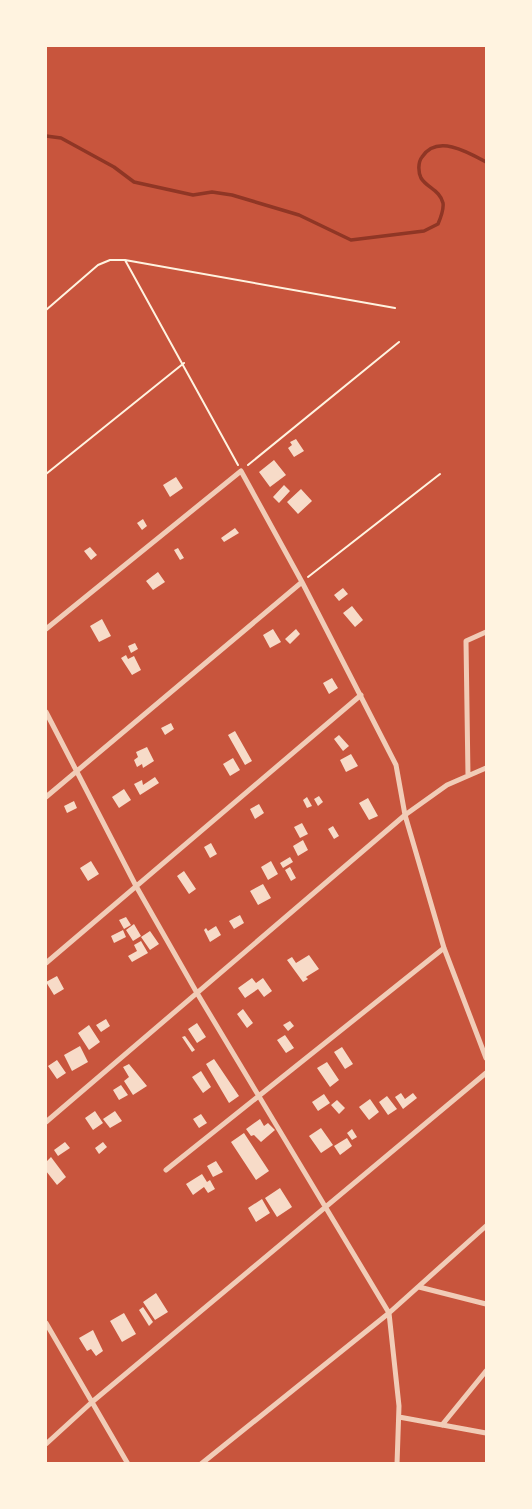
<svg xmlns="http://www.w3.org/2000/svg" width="532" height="1509" viewBox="0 0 532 1509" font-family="'IBM Plex Serif',serif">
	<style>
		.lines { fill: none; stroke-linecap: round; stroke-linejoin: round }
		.stream { stroke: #8f3625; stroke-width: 3.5 }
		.building { fill: #f7dbc8 }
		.path { stroke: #fff3e0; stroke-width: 2 }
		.minor { stroke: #f1ccb7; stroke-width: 5 }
	</style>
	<rect width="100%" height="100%" fill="#c8553d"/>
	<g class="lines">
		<!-- stream -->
		<path class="stream" d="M46,136L61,138L114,167L134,182L193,195L212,192L232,195L299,215L351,240L424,231L438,224C441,217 444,210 443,203C440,190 427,188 421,178C418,172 418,162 422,157C437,134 468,152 486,162"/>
	</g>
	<!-- building -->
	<path class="building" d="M296,439L304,451L294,457L288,448L292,445L290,442Z
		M274,460L286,475L270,487L259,472Z
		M176,477L183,488L170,497L163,485Z
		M284,485L290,491L279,503L273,497Z
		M301,489L312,501L298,514L287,502Z
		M143,519L147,526L142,530L137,523Z
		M235,528L239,533L224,542L221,538Z
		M90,547L97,555L91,560L84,551Z
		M178,548L184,558L180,560L174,550Z
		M158,572L165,582L153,590L146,581Z
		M343,588L348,594L339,601L334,595Z
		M352,606L363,620L355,627L343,613Z
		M102,619L111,636L99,642L90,626Z
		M273,629L281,642L270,648L263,635Z
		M296,629L300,634L290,644L285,639Z
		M135,643L138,649L131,653L128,646Z
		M126,655L128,659L134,656L141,670L132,675L121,658Z
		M332,678L338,688L329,694L323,683Z
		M171,723L174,729L165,735L161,728Z
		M235,731L252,761L245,765L228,735Z
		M339,735L349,746L343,751L334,739Z
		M147,747L154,761L143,768L142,764L137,767L134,760L138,757L136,752Z
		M351,754L358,766L346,772L340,760Z
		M233,758L240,770L230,776L223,764Z
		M155,777L159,783L140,795L134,784L142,780L143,785Z
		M124,789L131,800L119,808L112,797Z
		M319,796L323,802L318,806L314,799Z
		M307,797L312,806L307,808L303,800Z
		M368,798L378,816L369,820L359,803Z
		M74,801L77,808L67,813L64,806Z
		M259,804L264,813L255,819L250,809Z
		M302,823L308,834L300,838L294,827Z
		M333,826L339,836L334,839L328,829Z
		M303,840L308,850L298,856L293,846Z
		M211,843L217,854L210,858L204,847Z
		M290,857L293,862L283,868L280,863Z
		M91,861L99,874L88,881L80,868Z
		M271,861L278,874L268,880L261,867Z
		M290,867L296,878L291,881L285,870Z
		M184,871L196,889L189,894L177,876Z
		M263,884L271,898L258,905L250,891Z
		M240,915L244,923L234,929L229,921Z
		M126,917L131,925L124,929L119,920Z
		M134,924L141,936L133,941L126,930Z
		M216,926L221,935L210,942L204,930L206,928L208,931Z
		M123,930L126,937L114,943L111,936Z
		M150,931L159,944L150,950L141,937Z
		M141,941L148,953L132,962L128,956L137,951L134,945Z
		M309,955L319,969L306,977L308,979L303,982L287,960L292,957L296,963Z
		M57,976L64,989L54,995L46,982Z
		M252,978L256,983L263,978L272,991L264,997L258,989L245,998L238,988Z
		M243,1009L253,1023L247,1028L237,1014Z
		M106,1019L110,1026L101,1032L96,1025Z
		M290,1021L294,1026L288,1031L283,1025Z
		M197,1023L206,1037L197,1043L188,1029Z
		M89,1025L100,1042L89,1050L78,1033Z
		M285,1035L294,1048L286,1053L277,1040Z
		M185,1036L195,1050L192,1052L182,1037Z
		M80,1046L88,1062L72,1071L64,1055Z
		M342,1047L353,1064L345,1069L334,1052Z
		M214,1059L239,1096L229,1103L206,1064Z
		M57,1060L66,1073L57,1079L48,1066Z
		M327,1062L339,1080L330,1087L317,1068Z
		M129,1064L147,1086L133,1095L124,1081L129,1077L123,1067Z
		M201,1071L211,1087L203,1093L192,1077Z
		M121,1085L128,1095L119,1100L113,1090Z
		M401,1093L405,1099L413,1093L417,1098L403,1109L395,1097Z
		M324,1094L330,1103L318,1111L312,1102Z
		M387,1096L397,1109L388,1115L379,1102Z
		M370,1099L379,1112L369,1120L359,1107Z
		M337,1100L345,1108L339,1114L331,1105Z
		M95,1111L103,1123L93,1130L85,1118Z
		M115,1111L122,1121L110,1128L103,1119Z
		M201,1114L207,1123L199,1128L193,1119Z
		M260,1119L264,1126L268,1123L275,1130L261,1142L254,1135L251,1136L246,1129Z
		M321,1128L333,1145L321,1153L309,1136Z
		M352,1129L357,1137L352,1140L347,1133Z
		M244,1133L269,1171L256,1180L231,1142Z
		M347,1138L352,1146L340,1155L334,1146Z
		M65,1142L70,1148L58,1156L54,1150Z
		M103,1142L107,1147L99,1154L95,1148Z
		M51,1157L66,1177L57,1185L46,1171V1162Z
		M216,1161L223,1172L213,1177L207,1166Z
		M202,1174L207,1182L210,1180L215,1189L208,1193L204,1187L193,1195L186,1184Z
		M280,1188L292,1207L277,1217L265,1198Z
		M262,1199L270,1213L256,1222L248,1208Z
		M156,1293L168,1312L155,1320L143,1302Z
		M143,1307L153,1322L149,1326L139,1310Z
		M124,1313L136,1334L122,1342L110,1321Z
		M93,1330L103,1351L96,1356L91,1349L87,1351L79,1338Z"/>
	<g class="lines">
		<!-- path -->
		<path class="path" d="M125,260L238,465
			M46,310L98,265L110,260H125L395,308
			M248,465L399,342
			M46,474L184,363
			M308,577L440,474"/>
		<!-- minor -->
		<path class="minor" d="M46,629L241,471L302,582L396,765L405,815L444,948L486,1058
			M46,712L136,886L197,993L389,1313L399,1406L397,1464
			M468,776L466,641L486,632
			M46,797L302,582
			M46,963L361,695
			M46,1122L405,815L447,785L486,768
			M166,1170L444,948
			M419,1287L486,1304
			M46,1323L128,1464
			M399,1417L486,1433
			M442,1425L486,1371
			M46,1444L92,1402L486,1073
			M201,1464L389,1313L486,1226"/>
	</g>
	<!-- border -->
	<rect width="532" height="1509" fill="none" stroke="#fff3e0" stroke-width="94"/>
</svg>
